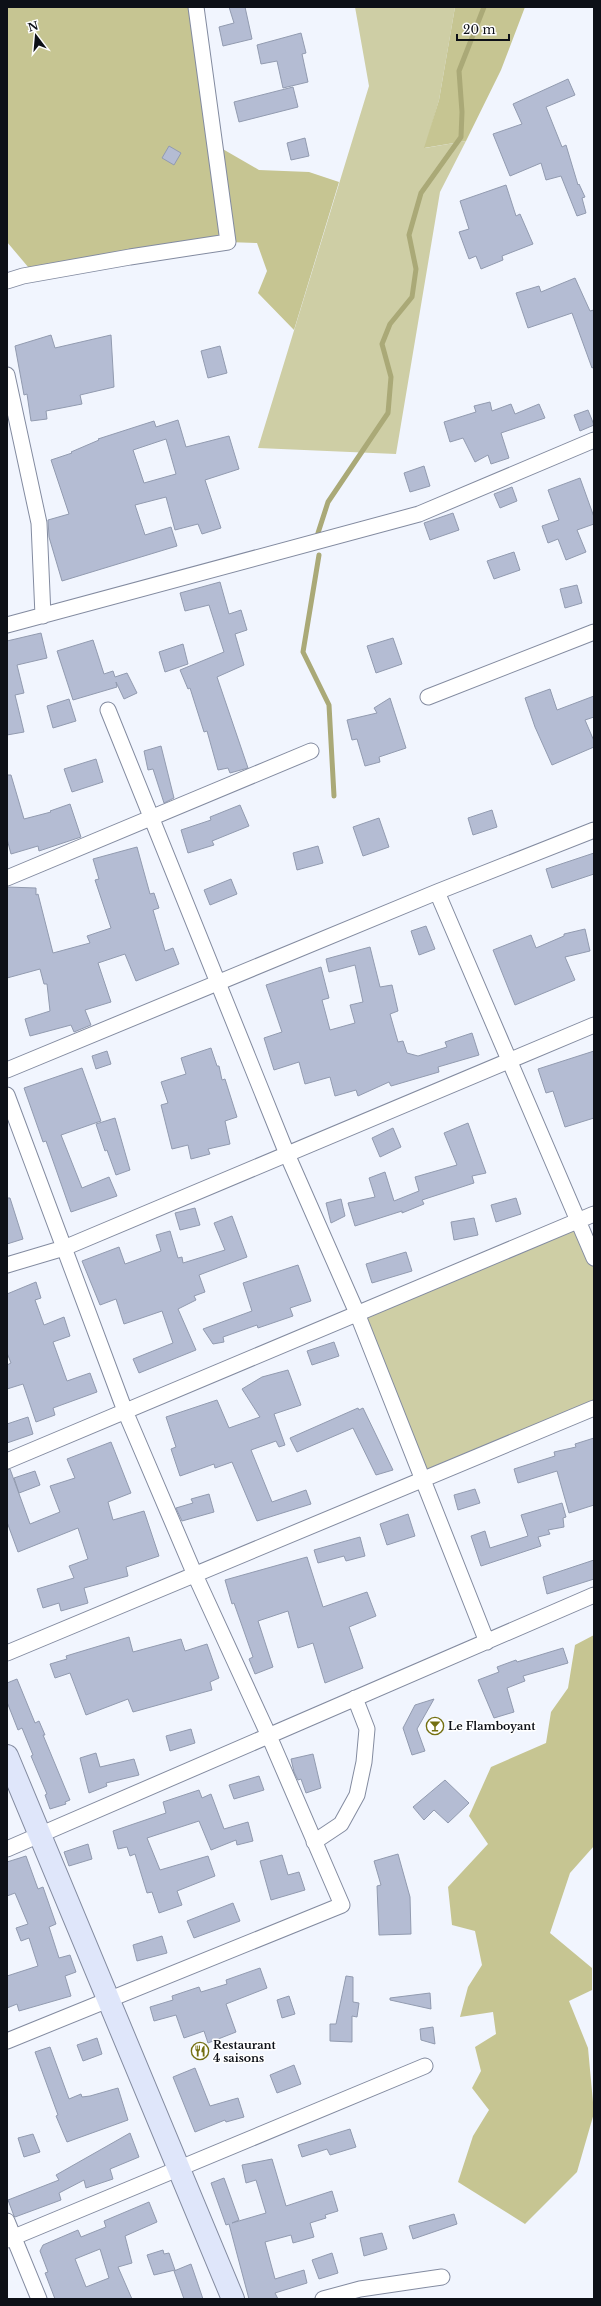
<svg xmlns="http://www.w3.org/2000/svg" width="601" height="2306" viewBox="0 0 601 2306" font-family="'Libre Baskerville',serif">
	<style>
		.green { fill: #cecea5 }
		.forest { fill: #c6c592 }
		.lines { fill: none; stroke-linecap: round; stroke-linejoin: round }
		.stream { stroke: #aaa977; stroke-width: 5 }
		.building { fill: #b4bcd3; stroke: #929bb0; fill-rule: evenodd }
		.street-casing { stroke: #838ba0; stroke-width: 17 }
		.secondary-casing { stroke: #838ba0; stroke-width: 24 }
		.street { stroke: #fff; stroke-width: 15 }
		.secondary { stroke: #dfe6fa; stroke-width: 22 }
		.labels { text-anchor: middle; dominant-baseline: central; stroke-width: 3; stroke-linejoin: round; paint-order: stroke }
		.poi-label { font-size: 11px; font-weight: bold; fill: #0d1017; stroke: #fff; text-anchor: start }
	</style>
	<rect width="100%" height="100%" fill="#f1f5fe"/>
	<!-- green -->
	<path class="green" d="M355,7H455L439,100L425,148L466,141L440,192L396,454L258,448L369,86Z
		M578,1220L594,1258V1408L423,1479L357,1313Z"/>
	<!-- forest -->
	<path class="forest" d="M7,7H196L214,144L259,170L309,172L339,182L294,330L258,293L267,271L257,243L228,242L34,274L7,242Z
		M455,7H525L501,70L466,141L424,148L439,100Z
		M594,1635V1846L570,1873L550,1933L592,1968V1990L569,2001L588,2048L594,2113L577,2172L525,2224L458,2182L473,2136L489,2110L472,2088L481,2071L475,2047L496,2034L493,2012L460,2017L468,1987L482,1965L475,1931L452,1925L448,1887L488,1844L469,1816L491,1767L546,1743L551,1712L568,1688L575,1645Z"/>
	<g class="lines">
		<!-- stream -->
		<path class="stream" d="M318,533L328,502L388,413L391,377L382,344L390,324L412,297L416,269L409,235L421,193L461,137L462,112L459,71L484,7
			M319,555L303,652L329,705L334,796"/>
	</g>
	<!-- building -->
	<path class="building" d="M229,7H245L252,39L223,46L219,27L234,23Z
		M301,33L306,53L302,54L308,82L283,88L277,61L261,64L257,45Z
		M568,79L575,95L546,107L562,147L566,145L578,185L579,184L585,197L582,198L586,213L577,216L561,176L546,180L541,163L510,176L493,134L522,124L513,104Z
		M293,87L298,107L239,122L234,102Z
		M305,138L309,156L291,160L287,143Z
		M169,146L181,153L174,165L162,158Z
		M506,185L516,216L520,214L533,244L502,256L503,260L481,269L476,256L469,259L459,232L469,229L460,201Z
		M575,278L590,311L594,310V367L592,368L572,313L528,328L516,293L539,286L541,292Z
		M51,335L55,348L111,335L114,387L80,395L82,404L46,411L47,419L31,421L27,394L24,395L15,346Z
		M220,346L227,373L208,378L201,351Z
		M490,402L492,411L511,404L515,414L539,404L545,418L501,433L509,458L491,464L488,455L475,462L463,438L450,442L444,422L476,412L474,406Z
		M588,410L594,425L580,431L574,415Z
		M178,420L186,447L229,436L239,469L205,480L221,528L202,534L198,524L175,530L166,497L135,505L145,535L171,527L177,546L62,581L49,537L48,520L69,514L51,460L72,453L71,452L99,440L98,439L154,421L156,427ZM166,439L176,474L144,483L133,450Z
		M424,466L430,486L410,492L404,473Z
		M580,478L594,517V524L577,530L586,552L566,560L558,539L548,543L542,526L559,520L548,490Z
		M512,487L517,501L500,508L494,494Z
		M453,513L459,530L430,540L424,523Z
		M514,552L520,570L494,579L487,561Z
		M220,582L229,614L241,610L247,630L235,634L244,665L217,677L248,768L230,773L228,768L218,770L207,731L204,732L190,688L188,689L180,670L224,652L209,605L185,611L180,593Z
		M577,585L582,603L565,608L560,589Z
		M41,633L47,658L17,665L24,693L15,695L24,732L7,735V641Z
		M393,638L402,664L376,673L367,646Z
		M93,640L104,674L113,671L115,677L127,673L137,693L124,699L116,682L117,687L73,700L57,651Z
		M183,644L188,664L165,672L159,652Z
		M550,689L557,710L594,696V717L585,720L594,741V747L552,765L535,727L525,698Z
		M390,698L406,748L379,757L380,762L365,766L357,739L352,740L347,720L377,713L374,708Z
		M69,699L76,721L53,728L47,706Z
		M161,746L174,798L164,803L153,769L148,770L144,751Z
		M96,759L103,782L72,792L64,769Z
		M7,775H11L24,819L51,812L50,811L70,804L81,837L39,851L38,846L11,854L7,839Z
		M240,805L249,826L212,841L214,845L188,853L181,830L211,820L210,817Z
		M492,810L497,827L473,835L468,818Z
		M379,818L389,847L363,856L353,827Z
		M318,846L323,863L297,870L293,853Z
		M137,847L150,894L154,893L159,908L153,910L165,951L173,948L179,964L136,981L125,954L98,963L111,1002L85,1010L91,1025L74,1032L71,1025L30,1036L25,1019L50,1011L47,984H44L40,969L7,978V887L36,888V895L38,894L53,953L90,943L87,936L111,928L95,880L99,879L93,859Z
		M594,853V874L552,888L546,869Z
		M231,879L237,894L210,905L204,890Z
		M426,926L435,949L419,955L411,931Z
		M585,929L590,951L565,957L575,980L515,1005L493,950L531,935L536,948L564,936V934Z
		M370,947L380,987L392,985L398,1011L390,1014L398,1042L403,1041L407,1053L418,1056L447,1047L445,1042L472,1033L479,1055L438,1067L439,1072L391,1086L389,1082L358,1096L356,1090L335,1096L330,1077L305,1084L299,1062L274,1070L264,1038L282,1032L266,985L321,967L329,998L322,1000L330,1030L355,1023L350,1005L363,1002L355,965L329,972L326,959Z
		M211,1048L217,1066H219L222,1080L225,1079L237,1117L225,1121L230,1144L208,1149L210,1154L191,1159L188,1145L172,1149L161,1105L168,1103L161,1082L186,1074L181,1058Z
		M107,1051L111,1064L96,1069L92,1056Z
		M594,1051V1118L565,1127L553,1091L546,1093L538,1069Z
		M82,1068L101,1121L61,1135L82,1188L109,1177L117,1196L71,1212L46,1141L43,1142L24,1088Z
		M115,1118L130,1170L116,1175L107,1150L105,1151L96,1124Z
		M468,1123L486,1173L472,1176L474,1183L422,1200L424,1204L402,1213V1211L355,1226L348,1203L375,1197L369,1178L385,1172L394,1201L419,1191L415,1177L457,1165L444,1133Z
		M393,1128L401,1147L380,1157L372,1138Z
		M7,1198H10L23,1239L7,1244Z
		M516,1198L521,1214L496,1222L491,1205Z
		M341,1199L345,1216L331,1223L326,1203Z
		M195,1208L200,1225L180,1230L175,1213Z
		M232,1216L247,1257L199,1275L205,1292L194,1296L196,1300L178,1309L196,1350L139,1373L133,1359L173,1343L162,1311L124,1324L116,1299L100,1305L82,1261L119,1247L125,1264L161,1251L156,1235L170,1231L178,1258L182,1257L183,1263L225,1250L214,1223Z
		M474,1218L478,1235L454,1240L451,1222Z
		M406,1252L412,1271L372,1283L366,1264Z
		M298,1265L311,1301L290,1308L293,1316L258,1328L257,1325L223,1337L224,1342L213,1344L203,1329L252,1311L243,1283Z
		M36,1282L41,1298L35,1300L44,1325L64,1317L70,1336L53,1342L67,1381L90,1373L97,1392L53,1408L55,1415L36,1422L23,1384L7,1389V1365L11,1363L7,1353V1294Z
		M334,1342L339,1356L312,1365L307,1351Z
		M288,1370L301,1405L274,1414L285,1445L279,1447L276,1441L251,1450L272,1502L306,1490L311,1504L257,1521L232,1462L215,1468L214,1464L180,1476L171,1449L176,1447L166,1417L217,1400L229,1428L260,1417L242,1389L262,1377Z
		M358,1408L359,1410L363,1408L393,1470L376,1475L353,1428L297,1452L290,1438Z
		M28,1417L33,1434L7,1443V1424Z
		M594,1438V1505L569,1513L557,1471L518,1483L514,1469L555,1456L554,1452L576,1447L575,1444Z
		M111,1442L131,1493L108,1502L113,1520L144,1511L159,1556L126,1567L128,1576L84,1588L88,1603L61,1611L59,1603L43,1608L37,1589L74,1578L69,1566L88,1559L78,1528L18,1552L7,1522V1470L10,1469L30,1524L60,1512L50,1486L75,1478L67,1459Z
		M35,1471L40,1485L19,1493L14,1478Z
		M475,1489L480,1503L458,1510L454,1495Z
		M209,1494L214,1512L182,1521L176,1508L193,1503L191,1499Z
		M562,1503L566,1517L563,1518L564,1527L548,1530L550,1534L538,1537L541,1546L481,1566L471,1536L485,1531L490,1548L528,1536L521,1515Z
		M408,1514L415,1536L387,1545L380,1524Z
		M360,1537L365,1556L346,1561L344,1556L318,1563L314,1550Z
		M307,1557L323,1607L367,1592L376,1616L349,1627L363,1668L325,1683L313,1643L298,1648L288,1611L258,1621L273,1667L255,1674L249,1659L253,1657L234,1603L232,1604L225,1580Z
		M594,1560V1579L547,1594L543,1577Z
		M129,1637L133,1652L181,1639L185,1651L207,1644L219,1678L210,1682L212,1690L133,1712L128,1699L86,1715L70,1673L55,1678L50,1664L67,1659L66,1656Z
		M563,1648L568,1663L523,1676L525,1681L507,1688L514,1712L494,1718L478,1680L499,1672L497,1667L516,1660L517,1662Z
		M17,1679L35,1723L39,1721L45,1735H43L70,1800L65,1802L66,1804L50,1809L45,1795L47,1794L31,1756L33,1755L22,1728L18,1730L7,1702V1683Z
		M434,1699L417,1729L425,1751L412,1755L403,1728L415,1705Z
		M191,1729L195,1743L170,1751L166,1736Z
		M96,1753L100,1767L134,1759L139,1775L106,1783L107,1786L89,1793L80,1758Z
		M313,1754L321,1788L306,1793L301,1779L298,1780L294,1772L291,1759Z
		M259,1776L264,1790L234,1799L229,1785Z
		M445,1780L469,1803L448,1823L434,1810L424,1820L413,1807Z
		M199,1790L202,1798L211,1794L224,1829L248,1822L253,1841L237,1845L236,1840L211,1850L199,1821L147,1838L160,1870L208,1856L215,1876L177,1891L182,1905L159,1913L152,1892L147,1893L135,1854L130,1856L127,1847L118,1849L113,1831L166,1813L163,1802Z
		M88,1844L92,1859L69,1866L64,1852Z
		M398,1854L410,1897L411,1934L379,1935L377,1886L381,1885L374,1861Z
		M282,1855L288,1875L299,1872L305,1890L271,1900L260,1861Z
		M26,1856L38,1889L43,1887L56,1924L49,1927L59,1958L70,1955L76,1972L65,1976L71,1996L19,2011L17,2004L7,2008V1976L38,1966L29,1938L21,1941L16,1928L28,1924L15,1893L7,1896V1862Z
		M233,1903L240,1921L194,1938L187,1921Z
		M162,1936L167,1953L137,1961L133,1945Z
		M260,1968L267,1988L226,2004L236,2032L208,2043L204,2031L184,2038L176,2015L154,2021L150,2007L173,2000L172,1996L199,1987L201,1992L227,1984L226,1980Z
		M346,1976L353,1977V2002L359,2003L357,2017L352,2016V2042L330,2041V2024H336Z
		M430,1993L431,2009L390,2000V1998Z
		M289,1996L295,2014L282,2018L277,2000Z
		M433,2027L435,2044L421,2040L420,2029Z
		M97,2038L102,2054L83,2061L77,2045Z
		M50,2047L69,2099L81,2094L82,2097L90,2096L118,2088L128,2120L67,2142L56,2116L58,2115L35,2052Z
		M294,2065L301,2084L277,2093L270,2075Z
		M195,2068L210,2106L238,2098L244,2117L226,2122L225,2120L195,2132L173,2077Z
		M350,2129L356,2147L330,2155L327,2149L302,2157L298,2145Z
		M130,2133L139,2157L110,2169L113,2179L86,2188L84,2180L59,2193L61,2200L15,2217L14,2216L8,2200L59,2180L56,2175Z
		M33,2134L40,2152L24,2157L18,2138Z
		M272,2159L286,2206L332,2191L338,2211L325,2215L326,2218L310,2223L314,2237L293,2243L291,2235L265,2242L275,2279L304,2270L307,2283L275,2293L278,2299H249L229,2224L226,2225L211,2183L224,2178L239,2220L232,2223L266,2213L256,2180L246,2183L242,2165Z
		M149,2202L157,2222L125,2236L132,2263L118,2267L132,2299H55L45,2273L48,2272L40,2251L43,2245L78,2230L81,2237L106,2227L104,2221ZM100,2249L109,2278L86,2287L75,2259Z
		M454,2214L457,2224L413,2239L409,2226Z
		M382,2233L387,2249L364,2256L360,2238Z
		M163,2250L164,2254L169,2253L175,2270L154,2275L147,2255Z
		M332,2253L338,2273L319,2279L312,2260Z
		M191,2264L203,2299H184L174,2271Z"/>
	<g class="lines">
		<defs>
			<path id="street" d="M7,281L23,276L130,257L228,242L196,7
				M7,375L39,523L43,616
				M7,625L419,514L594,440
				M428,697L594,632
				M108,710L287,1154L357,1313L487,1642
				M7,878L311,751
				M437,892L594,1258
				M7,1070L437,892L594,830
				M7,1095L125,1411L195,1575L269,1736L342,1905L7,2041
				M7,1265L64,1248L594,1025
				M7,1461L594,1214
				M7,1653L594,1408
				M314,1842L341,1824L357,1795L364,1762L367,1729L355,1698
				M7,1849L594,1595
				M7,2221L39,2299
				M7,2240L425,2066
				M323,2299L360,2289L442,2277"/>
			<path id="secondary" d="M7,1756L233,2299"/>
		</defs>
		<!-- street casing -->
		<use href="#street" class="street-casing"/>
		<!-- secondary casing -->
		<use href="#secondary" class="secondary-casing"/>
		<!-- street -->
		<use href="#street" class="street"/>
		<!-- secondary -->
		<use href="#secondary" class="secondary"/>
	</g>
	<!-- icons -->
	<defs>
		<symbol id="bar-ring" viewBox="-11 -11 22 22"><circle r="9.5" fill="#fff" stroke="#747011" stroke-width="1.5"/><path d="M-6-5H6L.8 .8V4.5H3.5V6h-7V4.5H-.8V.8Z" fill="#747011"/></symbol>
		<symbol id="restaurant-ring" viewBox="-11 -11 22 22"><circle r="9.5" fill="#fff" stroke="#747011" stroke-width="1.5"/><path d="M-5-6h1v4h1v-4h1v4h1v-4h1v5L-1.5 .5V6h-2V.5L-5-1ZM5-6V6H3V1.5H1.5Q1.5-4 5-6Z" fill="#747011"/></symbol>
	</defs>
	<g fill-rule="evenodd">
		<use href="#bar-ring" x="425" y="1716" width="20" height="20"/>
		<use href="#restaurant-ring" x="190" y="2041" width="20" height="20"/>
	</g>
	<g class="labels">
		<!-- poi labels -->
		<g class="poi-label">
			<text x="448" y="1726">Le Flamboyant</text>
			<text x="213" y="2045">Restaurant<tspan x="213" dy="13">4 saisons</tspan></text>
		</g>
	</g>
	<!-- border -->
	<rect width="601" height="2306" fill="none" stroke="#0d1017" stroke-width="16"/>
	<!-- north arrow -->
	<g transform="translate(36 36) rotate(344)" stroke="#ffffff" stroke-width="3" paint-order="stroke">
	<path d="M0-3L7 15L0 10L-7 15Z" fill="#0d1017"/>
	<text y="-6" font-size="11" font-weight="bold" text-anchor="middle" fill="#0d1017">N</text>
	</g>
	<!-- scale -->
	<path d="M457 34v6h52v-6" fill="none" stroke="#0d1017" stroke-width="2"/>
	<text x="463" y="34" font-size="12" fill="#0d1017" stroke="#ffffff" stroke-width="3" paint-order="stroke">20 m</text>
</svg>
